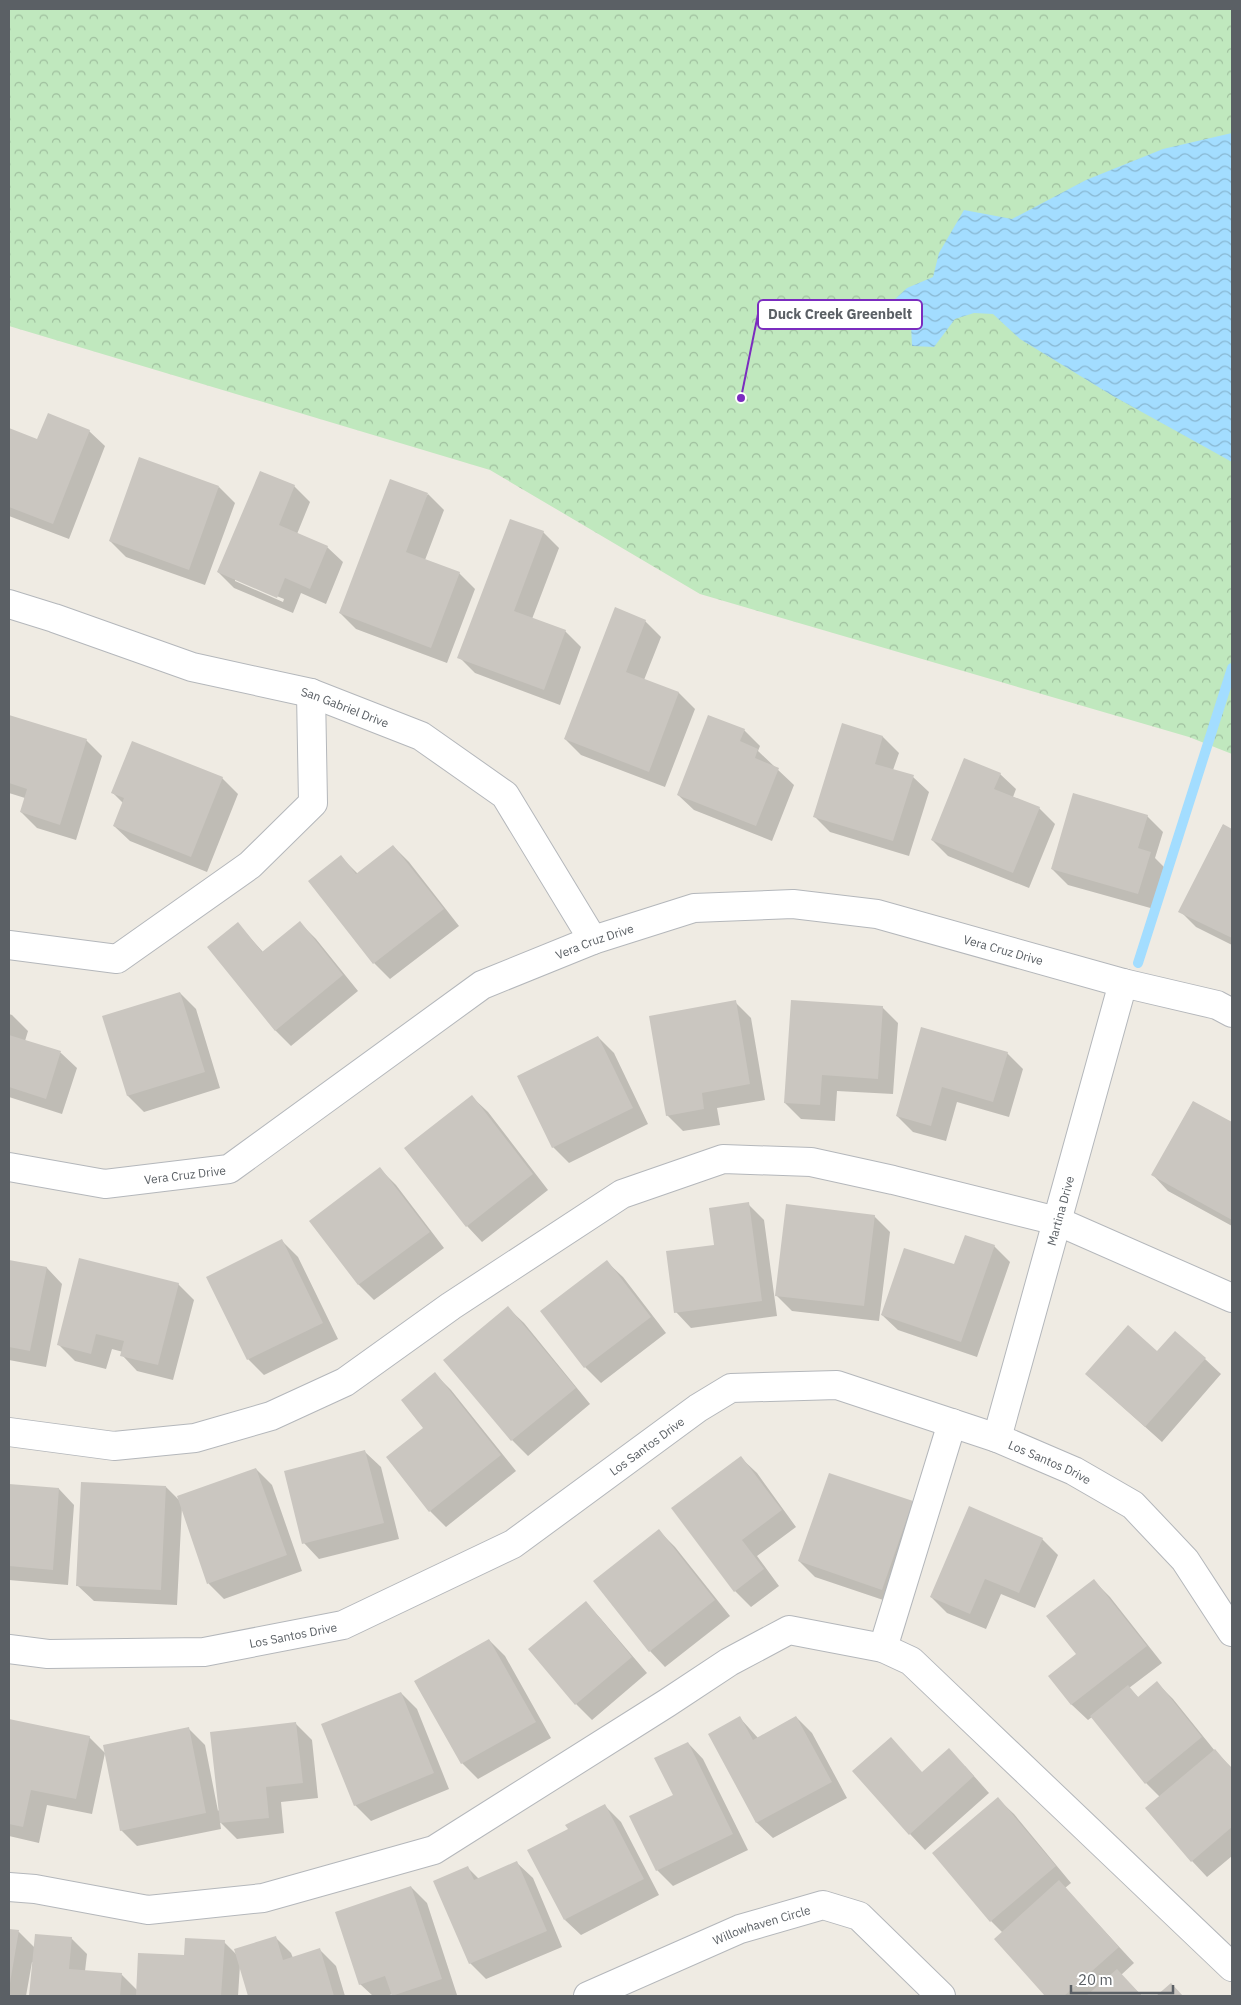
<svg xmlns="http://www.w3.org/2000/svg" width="1241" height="2005" viewBox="0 0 1241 2005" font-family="'IBM Plex Sans',sans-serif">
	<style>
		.park { fill: url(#park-crowns) }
		.water { fill: url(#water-waves) }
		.shadow { fill: #0003; fill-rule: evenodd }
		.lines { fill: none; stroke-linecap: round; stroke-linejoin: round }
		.stream { stroke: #a3ddff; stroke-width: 10 }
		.building { fill: #cac6c0 }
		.minor-casing { stroke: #b4b7bb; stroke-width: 30 }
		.minor { stroke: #fff; stroke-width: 28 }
		.labels { text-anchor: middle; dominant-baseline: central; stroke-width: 4; stroke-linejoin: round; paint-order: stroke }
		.street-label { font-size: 12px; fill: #5b6065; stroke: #fff }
		.leader { fill: none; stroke: #7b2cbf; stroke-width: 2 }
		.callout-dot { fill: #7b2cbf; stroke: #fff; stroke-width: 2 }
		.callout { fill: #fff; stroke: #7b2cbf; stroke-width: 2 }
		.callout-label { font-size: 14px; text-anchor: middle; font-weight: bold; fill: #5b6065 }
	</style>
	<defs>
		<pattern id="park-crowns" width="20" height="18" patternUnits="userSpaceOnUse" patternTransform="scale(1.25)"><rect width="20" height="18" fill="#c0e8be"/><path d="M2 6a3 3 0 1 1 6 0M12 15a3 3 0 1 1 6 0" fill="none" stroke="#9fbf9e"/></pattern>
		<pattern id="water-waves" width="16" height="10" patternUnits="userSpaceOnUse" patternTransform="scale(1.25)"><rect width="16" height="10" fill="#a3ddff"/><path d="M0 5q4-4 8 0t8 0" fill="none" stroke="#88b7d2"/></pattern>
	</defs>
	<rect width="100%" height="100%" fill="#efebe3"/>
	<!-- park -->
	<path class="park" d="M9,9H1232V754L1189,737L700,594L490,470L9,326Z"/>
	<!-- water -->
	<path class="water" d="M1232,133V462L1113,396L1020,339L993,314L974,313L955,319L934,347L912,346L911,324L897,317L891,303L907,288L933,277L939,253L964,210L1012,219L1086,180L1163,149Z"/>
	<!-- shadow -->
	<path class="shadow" d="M9,430L38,441L89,431L105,446L69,539L9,516Z
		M261,472L294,486L310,502L297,534L327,547L343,562L326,604L301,593L293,613L234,588L218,572ZM235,579L284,599L283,602L235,581Z
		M219,487L235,503L205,585L126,557L110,541Z
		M428,494L444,510L425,560L459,573L475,589L447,663L356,629L340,613Z
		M543,532L559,548L532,619L565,631L581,647L560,705L475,673L459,657Z
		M645,621L661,637L644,680L679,693L695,709L665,787L581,755L565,739Z
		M9,716L86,740L102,756L76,840L37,828L21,812L25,798L9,793Z
		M709,716L744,730L760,746L758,751L794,785L772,841L694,810L678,795Z
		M843,725L883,737L899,753L893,770L913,777L929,792L909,856L830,832L814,816Z
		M1000,774L1016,789L1013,797L1039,808L1055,824L1029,888L948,856L932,840Z
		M222,778L238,794L207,872L130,841L114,826L123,803L112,792Z
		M1147,816L1163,832L1155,858L1166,869L1154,909L1068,885L1052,869Z
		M1223,825L1232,830V945L1196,927L1180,911Z
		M393,846L409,862L459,926L390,979L374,963L310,881L341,857L358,874Z
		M300,923L316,939L358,991L291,1046L275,1030L238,924L263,952Z
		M180,993L196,1009L220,1088L144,1112L128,1096L104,1017Z
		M735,1002L751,1018L765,1100L717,1108L720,1125L683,1131L667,1115Z
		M882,1007L898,1023L893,1094L837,1091L835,1121L801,1119L785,1103Z
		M9,1014L12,1015L28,1031L25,1041L61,1053L77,1068L62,1114L9,1097Z
		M922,1028L1007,1053L1023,1069L1009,1117L957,1102L946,1141L913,1132L897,1116Z
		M598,1037L614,1053L648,1124L569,1163L553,1147Z
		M472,1097L488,1112L548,1190L482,1242L467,1226Z
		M1193,1102L1232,1124V1226L1168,1191L1153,1175Z
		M380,1169L396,1185L444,1248L374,1300L359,1285L311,1221Z
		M748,1204L764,1220L777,1316L691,1328L676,1312L715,1246Z
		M874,1216L890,1232L879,1321L792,1311L776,1295Z
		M282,1241L298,1257L338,1339L264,1375L248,1359Z
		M994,1246L1010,1262L977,1357L898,1330L882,1315L955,1266Z
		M9,1261L47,1268L62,1284L46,1367L9,1360Z
		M607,1262L623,1277L666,1333L601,1383L585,1367Z
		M178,1284L194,1300L173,1380L137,1371L122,1355L123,1352L112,1349L106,1369L75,1361L59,1345Z
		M508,1308L524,1323L590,1404L528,1456L512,1440L445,1360Z
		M1157,1353L1205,1359L1221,1374L1162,1442L1086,1374Z
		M435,1374L451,1390L516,1471L446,1527L430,1511L388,1457L425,1428Z
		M365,1452L381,1467L399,1539L319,1559L304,1543Z
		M741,1458L757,1473L796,1527L757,1556L779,1586L751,1607L735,1591Z
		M256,1469L272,1485L302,1571L224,1599L209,1584L182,1506L177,1605L94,1601L78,1586L166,1487L180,1501Z
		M9,1486L59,1489L74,1505L68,1585L9,1580Z
		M912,1502L928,1518L898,1605L815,1577L799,1561Z
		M659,1531L675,1547L730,1616L665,1667L650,1651Z
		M1042,1539L1058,1555L1035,1608L1001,1594L986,1629L947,1613L931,1597Z
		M1094,1581L1110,1597L1162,1663L1129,1688L1139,1698L1157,1683L1173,1699L1215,1751L1232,1768V1856L1207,1877L1192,1861L1160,1797L1146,1783L1092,1717L1088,1720L1072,1705L1050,1676L1078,1654Z
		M586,1603L601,1619L647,1673L592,1720L576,1704Z
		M489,1640L505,1656L551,1738L478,1779L462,1763Z
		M401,1693L417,1709L449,1789L371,1821L355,1805Z
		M796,1717L812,1733L847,1798L773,1838L757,1823L710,1734L740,1718L758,1738Z
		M9,1720L89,1737L105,1753L92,1814L47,1805L39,1843L9,1836Z
		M296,1724L312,1740L318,1798L281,1802L284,1833L237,1839L220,1822L221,1829L137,1846L121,1830L189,1729L205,1745L218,1811Z
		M688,1743L703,1759L748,1850L673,1886L657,1870Z
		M965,1766L989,1793L925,1850L910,1834L923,1773Z
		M998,1799L1014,1814L1071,1883L1065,1888L1134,1963L1121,1975L1142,1996H1047L995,1939L1003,1933L991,1921Z
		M605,1806L621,1822L659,1895L581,1935L565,1920Z
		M517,1863L533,1878L562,1947L486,1979L470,1963L468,1868L479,1879Z
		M411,1887L427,1903L457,1995L394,1996L393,1994L386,1996H373L360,1984Z
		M9,1930L19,1932L35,1948L71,1938L87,1954L85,1971L122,1975L137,1990L185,1956L224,1942L236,1954L275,1937L291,1953L293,1958L320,1950L336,1966L345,1996H249L240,1965L238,1996H31L34,1963L32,1962L26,1996H9Z"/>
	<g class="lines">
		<!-- stream -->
		<path class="stream" d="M1138,963L1232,668"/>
	</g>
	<!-- building -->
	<path class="building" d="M48,413L90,430L53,524L9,507V428L37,439Z
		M139,457L219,486L189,570L109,541Z
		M260,471L295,485L279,525L328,546L310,589L285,578L277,598L217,572Z
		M390,479L428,493L406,552L460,572L431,648L339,613Z
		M510,519L544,531L514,611L566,630L544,690L457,658Z
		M615,607L646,620L626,672L679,692L649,772L564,739Z
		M9,715L87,739L60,825L20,812L27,789L9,783Z
		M708,715L745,729L740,741L758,749L755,758L779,768L756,826L677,795Z
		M842,723L883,736L875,764L914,775L893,841L813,817Z
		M132,741L223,777L191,857L113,826L124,798L111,793Z
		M964,758L1001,773L994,789L1040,807L1013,873L931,840Z
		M1073,793L1148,815L1138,848L1151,852L1138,894L1051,869Z
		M1223,824L1232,829V938L1178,912Z
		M393,845L444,909L373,964L308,881L341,855L356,874Z
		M300,921L343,975L275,1031L207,947L238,922L262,952Z
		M180,992L205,1072L127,1096L102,1016Z
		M736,1000L750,1084L702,1093L704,1109L666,1116L649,1016Z
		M791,1000L883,1006L878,1079L822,1075L820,1105L784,1103Z
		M921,1027L1008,1052L993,1102L942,1087L931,1126L896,1116Z
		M9,1035L61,1051L46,1099L9,1087Z
		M598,1036L633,1108L552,1148L517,1076Z
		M472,1095L533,1174L466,1227L404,1148Z
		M1193,1101L1232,1122V1220L1151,1175Z
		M380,1167L430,1232L358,1285L309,1221Z
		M749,1202L762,1301L674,1313L666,1251L714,1245L709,1208Z
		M786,1204L875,1215L864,1306L775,1296Z
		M965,1235L995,1245L961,1342L881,1315L904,1248L954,1264Z
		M282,1239L323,1323L247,1360L206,1277Z
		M79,1258L179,1283L158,1365L120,1356L124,1341L96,1334L91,1354L57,1345Z
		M9,1260L47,1267L30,1351L9,1347Z
		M607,1260L651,1317L584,1368L540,1311Z
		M508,1306L576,1388L511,1441L443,1360Z
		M1128,1325L1157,1351L1175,1331L1206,1358L1145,1427L1085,1374Z
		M435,1372L501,1455L429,1512L386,1457L423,1428L401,1400Z
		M365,1450L384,1523L302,1544L284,1471Z
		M741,1456L782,1510L742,1540L764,1569L734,1592L671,1508Z
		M256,1468L287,1555L207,1584L177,1496Z
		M829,1473L913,1501L882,1590L798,1561Z
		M81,1482L166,1486L161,1590L76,1586Z
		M9,1484L59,1488L53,1570L9,1566Z
		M969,1506L1043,1538L1019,1593L985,1579L970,1614L930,1597Z
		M659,1529L715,1600L649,1652L593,1581Z
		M1094,1579L1147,1646L1071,1705L1048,1676L1076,1654L1046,1616Z
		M586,1601L632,1657L575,1705L528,1649Z
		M489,1639L536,1722L461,1764L414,1681Z
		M1157,1681L1202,1737L1145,1784L1090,1716L1128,1685L1138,1697Z
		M401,1692L434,1773L354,1806L321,1724Z
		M740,1716L753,1740L796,1716L832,1782L756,1823L708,1734Z
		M9,1719L90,1736L76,1799L31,1790L23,1827L9,1824Z
		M296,1722L303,1783L266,1787L269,1818L220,1823L210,1732Z
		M189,1727L206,1813L120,1831L103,1745Z
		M891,1737L922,1772L949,1748L974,1776L909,1835L852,1771Z
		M688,1742L733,1834L656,1871L629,1816L673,1795L654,1758Z
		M1215,1749L1232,1769V1827L1191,1862L1145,1808Z
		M998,1797L1056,1866L990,1922L932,1853Z
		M605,1804L644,1879L564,1920L527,1850L568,1829L565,1825Z
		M517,1861L547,1931L469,1964L433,1881L468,1866L474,1880Z
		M1059,1880L1119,1947L1064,1996H1045L994,1939Z
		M411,1886L442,1979L392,1996L385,1976L359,1985L335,1912Z
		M9,1929L19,1930L10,1983H9Z
		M35,1934L72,1937L69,1969L122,1973L120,1996H29Z
		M276,1936L283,1960L320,1948L334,1996H248L234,1949Z
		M185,1938L225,1940L221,1996H136L138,1953L184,1955Z
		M1117,1969L1142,1996H1086Z
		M1171,1983L1183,1996H1156Z"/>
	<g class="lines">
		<defs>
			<g id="minor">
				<path id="s1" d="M9,604L54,618L192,667L311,693L421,736L505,795L593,940"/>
				<path d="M9,945L117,959L250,865L313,803L311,693"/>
				<path id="s2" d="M9,1167L105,1184L229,1169L482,985L593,940L694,908L793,904L877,914L1123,983L1217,1005L1232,1013"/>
				<path d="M9,1432L114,1446L195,1438L271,1416L345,1382L451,1306L622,1194L723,1159L811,1162L893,1180L1057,1221L1232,1298"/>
				<path id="s3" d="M997,1438L1123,983"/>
				<path d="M883,1648L952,1423"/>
				<path id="s4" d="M9,1649L48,1654L204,1652L343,1625L513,1544L698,1408L731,1388L837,1385L997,1438L1074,1471L1133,1505L1185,1560L1232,1632"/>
				<path d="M9,1887L35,1889L148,1910L263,1898L434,1850L667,1703L729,1662L789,1630L883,1648L911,1661L1232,1967"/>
				<path id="s5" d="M588,1996L740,1929L823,1905L859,1916L941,1996"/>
			</g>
		</defs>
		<!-- minor casing -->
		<use href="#minor" class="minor-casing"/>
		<!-- minor -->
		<use href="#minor" class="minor"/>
	</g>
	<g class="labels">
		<!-- street labels -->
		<g class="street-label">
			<text stroke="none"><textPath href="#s1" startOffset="352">San Gabriel Drive</textPath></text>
			<text stroke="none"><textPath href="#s2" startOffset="656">Vera Cruz Drive</textPath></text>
			<text stroke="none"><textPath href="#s2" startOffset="1076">Vera Cruz Drive</textPath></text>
			<text stroke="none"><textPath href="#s2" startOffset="178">Vera Cruz Drive</textPath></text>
			<text stroke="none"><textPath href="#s3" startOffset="236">Martina Drive</textPath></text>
			<text stroke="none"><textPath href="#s4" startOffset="691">Los Santos Drive</textPath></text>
			<text stroke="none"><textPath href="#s4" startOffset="1126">Los Santos Drive</textPath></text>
			<text stroke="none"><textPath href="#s4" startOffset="286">Los Santos Drive</textPath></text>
			<text stroke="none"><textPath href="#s5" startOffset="188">Willowhaven Circle</textPath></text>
		</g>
	</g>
	<!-- callouts -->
	<path class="leader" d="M741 398L758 314"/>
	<circle class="callout-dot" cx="741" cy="398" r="5"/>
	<rect class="callout" x="758" y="300" width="164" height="29" rx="5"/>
	<g class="callout-label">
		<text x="840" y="319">Duck Creek Greenbelt</text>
	</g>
	<!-- border -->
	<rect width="1241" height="2005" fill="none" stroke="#5b6065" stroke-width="20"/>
	<!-- scale -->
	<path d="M1071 1985v8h102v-8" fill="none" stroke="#5b6065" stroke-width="2.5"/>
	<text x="1078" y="1985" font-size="15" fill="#5b6065" stroke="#ffffff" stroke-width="4" paint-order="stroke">20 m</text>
</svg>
